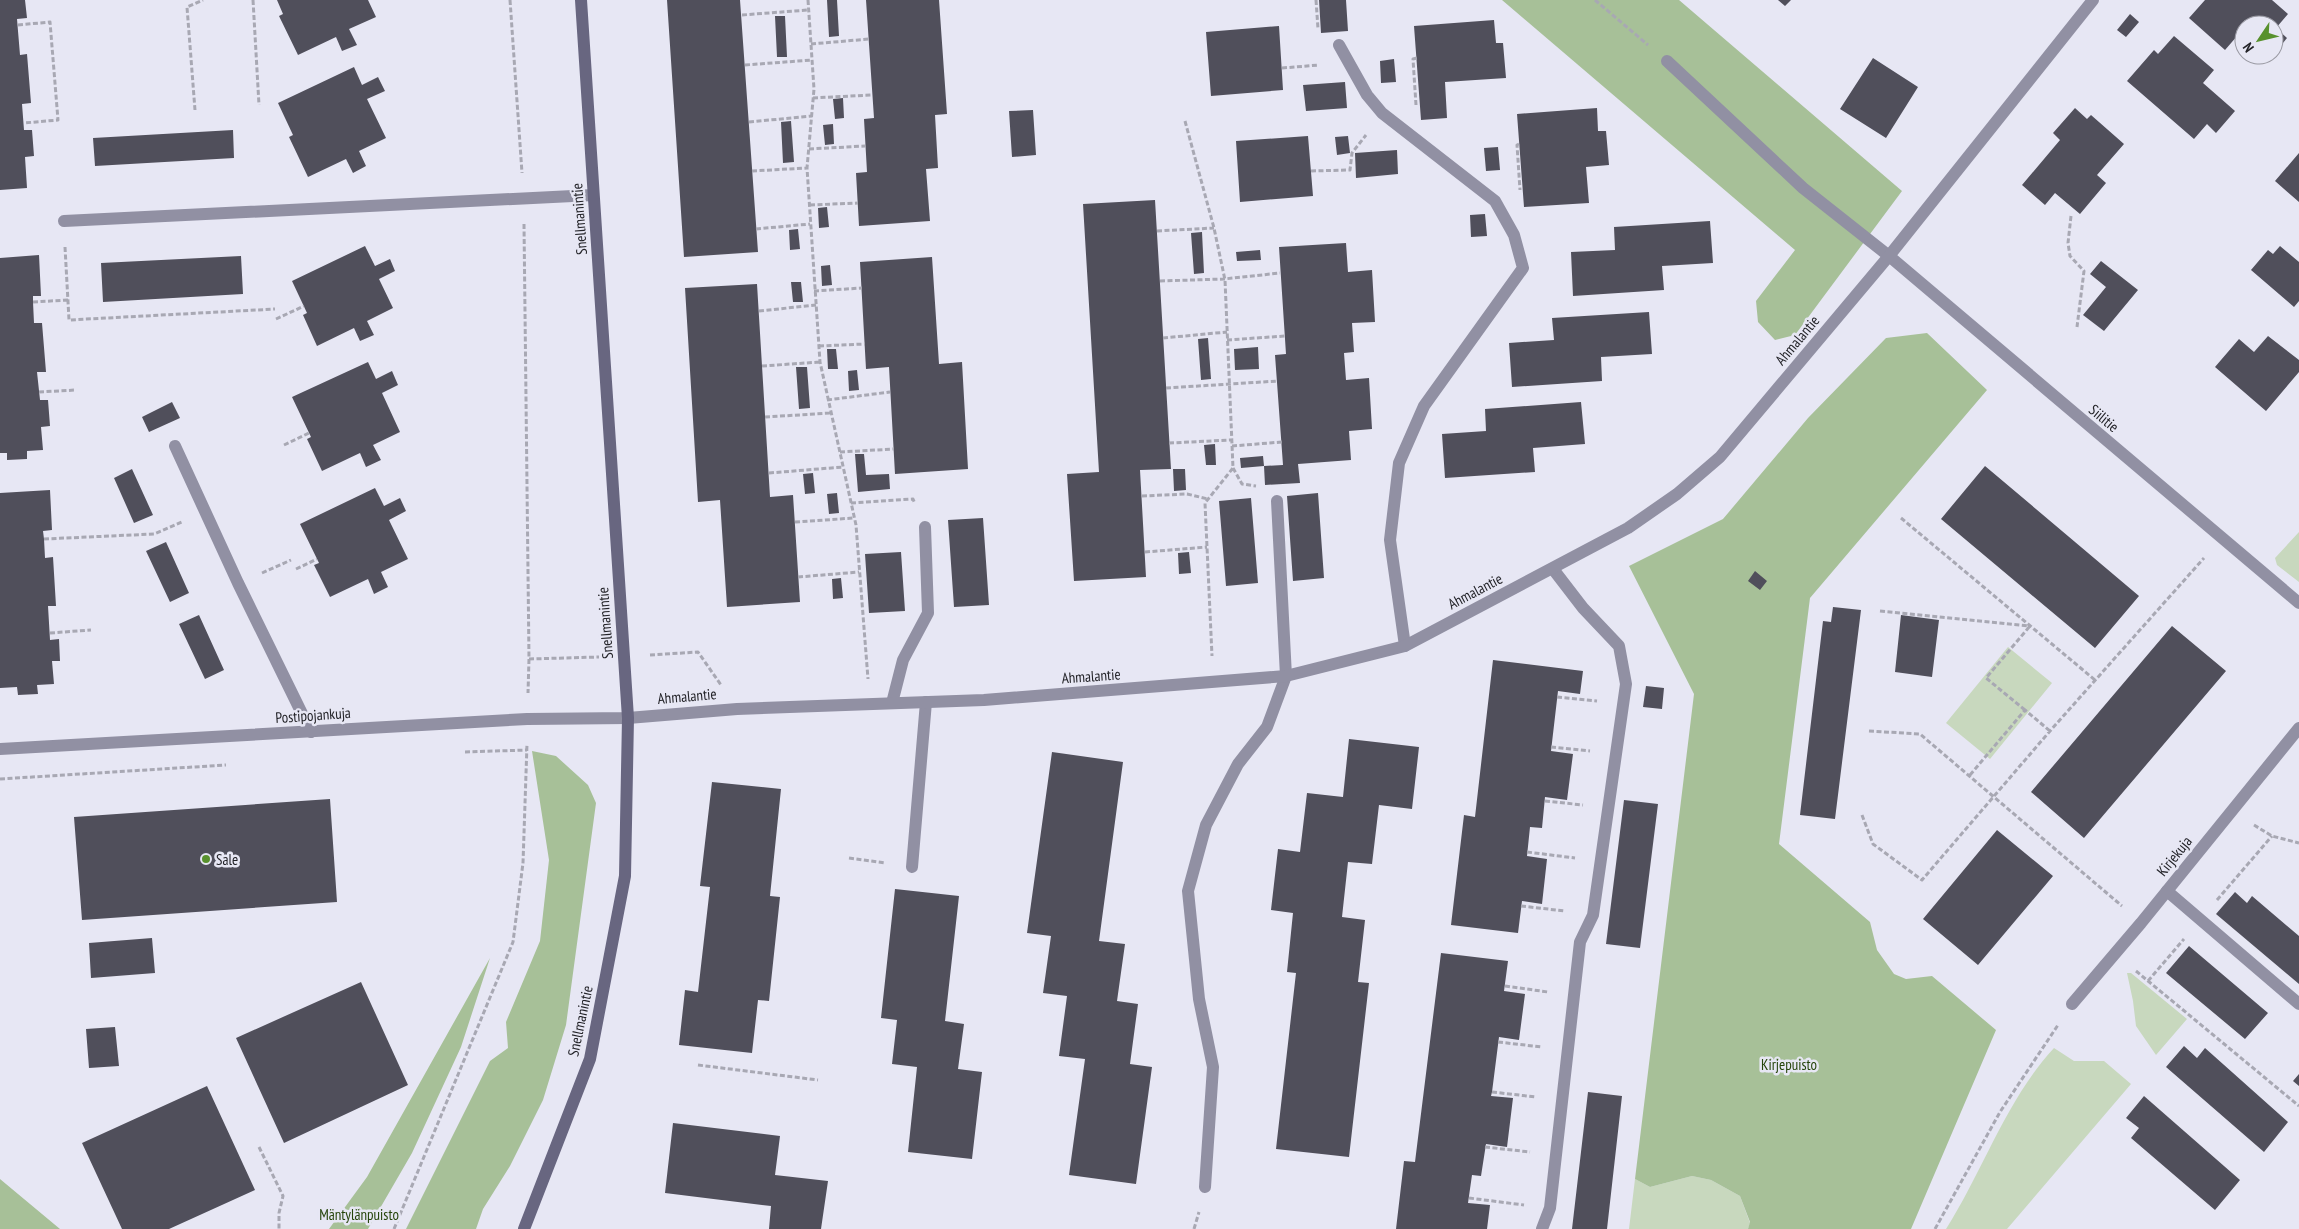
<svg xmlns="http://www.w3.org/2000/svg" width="2299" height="1229" viewBox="0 0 2299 1229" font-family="'PT Sans Narrow',sans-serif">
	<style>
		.green { fill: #c8d8be }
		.forest { fill: #a7c098 }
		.building { fill: #504f5b }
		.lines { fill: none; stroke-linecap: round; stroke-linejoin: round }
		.path { stroke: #a8a8b3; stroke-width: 3; stroke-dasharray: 5 2.5; stroke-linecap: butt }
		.lane { stroke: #9190a3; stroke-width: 12 }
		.street { stroke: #9190a3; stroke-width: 12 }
		.secondary { stroke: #686680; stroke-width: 12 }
		.poi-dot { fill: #58912d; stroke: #e7e7f4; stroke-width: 2 }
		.labels { text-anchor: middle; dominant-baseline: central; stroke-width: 5; stroke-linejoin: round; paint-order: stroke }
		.street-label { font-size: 15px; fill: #232328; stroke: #e7e7f4 }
		.poi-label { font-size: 15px; fill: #232328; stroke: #e7e7f4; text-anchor: start }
		.park-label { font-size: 15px; fill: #25440a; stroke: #e7e7f4 }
	</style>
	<rect width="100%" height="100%" fill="#e7e7f4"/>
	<!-- green -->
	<path class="green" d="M2299,532V582L2277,565L2275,558Z
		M2008,647L2052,683L1990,759L1946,723Z
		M2127,973H2131L2187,1019L2156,1055L2136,1026L2133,1001Z
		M2054,1048L2074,1061H2104L2131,1084L2007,1229H1946C1983,1171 2006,1100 2054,1048Z
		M1692,1176L1711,1180L1740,1196L1750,1223L1748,1229H1629L1635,1179L1650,1187Z"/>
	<!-- forest -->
	<path class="forest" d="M1502,0H1679L1902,191L1795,335L1775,340L1758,322L1756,301L1795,250Z
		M1927,333L1987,390L1810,598L1779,844L1870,922L1877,950L1894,974L1906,979L1932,976L1996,1030L1911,1229H1748L1750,1222L1740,1196L1711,1180L1692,1176L1650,1187L1635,1179L1694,694L1629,566L1723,519L1808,418L1886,338Z
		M532,751L556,756L588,785L596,803L566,1025L543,1100L510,1166L483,1209L476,1229H406L490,1061L508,1048L506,1022L540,941L549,860Z
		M490,958L461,1047L412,1153L368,1229H329L367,1177Z
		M0,1179L60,1229H0Z"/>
	<!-- building -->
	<path class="building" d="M0,0H25L27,18L17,19L20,55L27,54L31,103L22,104L24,130H32L34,156L25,157L27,188L0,190Z
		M277,0H368L376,17L349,29L357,45L342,51L336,37L298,55L279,16L283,14Z
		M667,0H740L758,252L684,257Z
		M827,0H837L839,36L829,37Z
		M866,0H939L947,114L935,115L938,168L926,169L930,221L859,226L856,173L867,172L864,119L874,118Z
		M1319,0H1346L1348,31L1321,33Z
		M1778,0H1791L1785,6Z
		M2205,0H2272L2288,14L2276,28L2287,38L2274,54V25H2244V40L2238,35L2225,50L2189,18Z
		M2130,14L2139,22L2126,37L2117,30Z
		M775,16H785L787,57H777Z
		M1494,20L1496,43H1503L1506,78L1445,82L1447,118L1421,120L1414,26Z
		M1279,26L1283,90L1211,96L1206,32Z
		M2174,36L2214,70L2203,83L2235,111L2216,133L2207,124L2194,139L2127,81L2154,50L2158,54Z
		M2261,55H2273L2268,61Z
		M1873,58L1918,87L1886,138L1840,109Z
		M1394,59L1396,82L1381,83L1380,61Z
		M354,67L362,85L378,77L385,91L367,99L386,138L359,151L366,166L353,173L346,159L308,177L289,137L293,135L278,103Z
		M1345,82L1347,108L1306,111L1303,85Z
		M843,98L844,118L835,119L833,99Z
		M1597,108L1598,131H1606L1609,165L1586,167L1589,203L1524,207L1517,114Z
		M2075,108L2087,119L2091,115L2124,144L2097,175L2106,183L2080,214L2055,193L2045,205L2022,185L2060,140L2053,133Z
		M1033,110L1036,155L1012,157L1009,111Z
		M791,121L794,162L783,163L781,122Z
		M833,124L834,144L825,145L823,125Z
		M233,130L234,158L95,166L93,138Z
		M1308,136L1313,196L1240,202L1236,141Z
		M1348,136L1350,153L1337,155L1335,137Z
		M1498,147L1500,170L1486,171L1484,148Z
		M1397,150L1398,174L1356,178L1355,153Z
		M2299,153V202L2275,181Z
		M1155,200L1171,469L1140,470L1146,577L1074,581L1067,474L1099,472L1083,204Z
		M827,207L829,227L819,228L818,208Z
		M1485,214L1487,236L1471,237L1470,215Z
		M1710,221L1713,263L1662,266L1664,290L1573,296L1571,252L1615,250L1614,227Z
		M798,229L800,249L790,250L789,230Z
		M1202,232L1204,273L1194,274L1191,233Z
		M1346,243L1348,272L1372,270L1375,322L1352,323L1354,352L1344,353L1346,380L1369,378L1372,429L1349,431L1351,460L1298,464L1300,483L1265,485L1264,466L1283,465L1275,355L1286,354L1279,247Z
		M365,246L375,266L390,259L395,271L379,279L393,308L367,321L374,335L360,341L354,328L317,346L303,315L307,313L292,281Z
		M2280,246L2299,262V301L2294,307L2251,270L2268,250L2273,254Z
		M1260,250L1261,260L1237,261L1236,252Z
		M39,255L41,296H33V302L34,323H42L46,372H37L40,400H48L50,426L41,427L43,450L27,451V459L7,460V453H0V258Z
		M241,256L243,294L103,302L101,263Z
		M932,257L939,364L962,362L968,469L895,474L889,367L866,369L860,262Z
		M2101,261L2138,290L2104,331L2083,315L2106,287L2090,274Z
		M830,265L832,285L822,286L821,266Z
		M791,282H801L803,302H793Z
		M757,284L770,497L793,495L800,602L727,607L720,500L698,502L685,288Z
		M1649,312L1652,354L1601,357L1602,381L1512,387L1509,343L1554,340L1552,318Z
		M2268,336L2299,360V372L2266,411L2215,367L2239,339L2254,352Z
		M1208,338L1211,379L1201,380L1198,339Z
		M1258,347L1259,369L1235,370L1234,349Z
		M827,349H836L838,369H828Z
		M368,362L376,379L392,371L398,385L382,393L400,432L373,445L381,460L366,467L360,453L322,471L307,439L311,437L292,397Z
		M796,367H807L810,408L799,409Z
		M857,370L859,390L849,391L848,371Z
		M172,402L180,418L149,432L142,417Z
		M1581,402L1585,444L1533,448L1535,472L1445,478L1442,434L1486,431L1485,409Z
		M1215,444L1216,465H1206L1204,445Z
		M855,454H864L866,475L889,474L890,489L858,492Z
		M1263,456L1264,466L1241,468L1240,458Z
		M1985,466L2139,596L2095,648L1941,519Z
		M132,469L153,515L134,523L114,478Z
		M1173,469H1185L1186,490L1174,491Z
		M813,473L815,493L805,494L803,474Z
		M375,488L384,506L400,498L406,511L389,520L408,559L381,572L388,587L374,594L368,579L330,597L314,565L319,563L300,524Z
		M50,490L52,530L43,531L44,539L45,558L53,557L56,606H48L50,640L59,639L60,661H52L54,684L37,685L38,694L18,695L17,687L0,688V493Z
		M837,493L839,513L829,514L827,494Z
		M1318,493L1324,578L1293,581L1287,496Z
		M1251,498L1258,583L1226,586L1219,501Z
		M983,518L989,605L954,607L948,520Z
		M166,542L189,593L170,602L146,551Z
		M901,552L905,611L869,613L865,554Z
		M1189,552L1191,573L1179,574L1178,553Z
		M1755,571L1767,581L1760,590L1748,581Z
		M841,578L843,598L833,599L832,579Z
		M1833,607L1861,610L1835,819L1800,815L1823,621L1831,622Z
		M199,615L224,670L205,679L179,624Z
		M1901,615L1939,620L1932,677L1895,672Z
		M2172,626L2226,671L2084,838L2031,792Z
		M1493,660L1583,671L1580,694L1558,691L1551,751L1573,754L1567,800L1545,797L1542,828L1530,827L1527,856L1547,859L1542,904L1522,901L1518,933L1451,925L1464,815L1475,817Z
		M1646,686L1664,688L1662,709L1643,707Z
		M1349,739L1419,747L1412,809L1379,805L1372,864L1348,862L1342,917L1365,920L1358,982L1369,983L1349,1157L1276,1149L1296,973L1287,972L1293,913L1271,910L1278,849L1300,852L1307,793L1343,797Z
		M1052,752L1123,762L1099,941L1125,944L1117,1001L1138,1004L1130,1064L1152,1067L1136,1184L1069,1175L1085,1059L1059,1056L1067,996L1043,993L1051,936L1027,933Z
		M712,782L781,789L770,896L780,897L769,1001L758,1000L752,1053L679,1045L685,990L698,992L710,887L700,886Z
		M330,799L337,902L82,920L74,817Z
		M1624,800L1658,804L1640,948L1606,944Z
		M1997,830L2053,876L1978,965L1923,919Z
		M895,889L959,896L945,1021L964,1024L958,1069L982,1072L972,1159L908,1152L917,1067L892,1064L897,1020L881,1018Z
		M2235,892L2247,903L2252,896L2299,936V984L2216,914Z
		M152,938L155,973L91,978L89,943Z
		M2189,946L2268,1013L2245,1039L2166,973Z
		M1441,953L1508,961L1504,991L1525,994L1519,1040L1499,1037L1492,1092L1491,1096L1513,1098L1507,1147L1486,1144L1481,1176L1472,1175L1468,1203L1490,1205L1487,1229H1396L1404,1161L1415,1162Z
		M361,982L408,1085L284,1143L236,1038Z
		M115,1027L119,1066L89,1068L86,1029Z
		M2184,1046L2197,1058L2205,1048L2288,1122L2264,1152L2166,1067Z
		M2299,1074V1086L2293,1081Z
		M207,1086L255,1190L169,1229H122L82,1143Z
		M1588,1092L1622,1096L1607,1229H1572Z
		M2144,1096L2240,1180L2215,1210L2131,1138L2139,1128L2126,1118Z
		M673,1123L780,1136L775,1175L828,1181L821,1229H769L771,1206L665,1193Z"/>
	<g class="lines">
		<!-- path -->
		<path class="path" d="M253,0L259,105
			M510,0L522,173
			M808,0L814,89L807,168L820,362L856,525L868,679
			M1316,0L1318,29
			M1595,0L1648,45
			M742,15L808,10
			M18,25L50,22L58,120L24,123
			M811,44L869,39
			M745,65L812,60
			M1282,68L1319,65
			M813,98L872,95
			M1416,105L1413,59L1417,58
			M195,110L187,7L203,0
			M1185,121L1214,228L1225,280L1233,468L1205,503L1212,656
			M749,122L812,116
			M1519,144L1517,145L1520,190
			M809,149L865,146
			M752,171L807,168
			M1311,171L1350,170L1352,153L1366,135
			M810,205L858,203
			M2071,216L2068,243L2070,256L2084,271L2077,327
			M524,224L529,659L528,693
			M756,229L810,224
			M1157,231L1214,228
			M65,247L69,320L275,309
			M1160,281L1224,279L1280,273
			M814,291L862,288
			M33,302L68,300
			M759,311L816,305
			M276,319L304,306
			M1163,338L1227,332
			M1227,340L1285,336
			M819,346L865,344
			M762,366L820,362
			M1166,388L1278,381
			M39,392L76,390
			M827,400L890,392
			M765,417L831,413
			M1169,443L1231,440
			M284,445L309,433
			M1232,446L1282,442
			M840,452L894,449
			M1233,468L1242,484L1256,486
			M769,473L843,467
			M1142,496L1187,494L1208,499
			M851,503L913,499L915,504
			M1901,518L2095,680
			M795,522L854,518
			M44,539L154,534L182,522
			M1145,552L1207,547
			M296,569L317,559
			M262,573L291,560
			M798,577L859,572
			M1880,611L2030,626
			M50,633L91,630
			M650,655L698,652L721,685
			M529,659L599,657
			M1557,697L1597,701
			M2025,710L1986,678L2030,626
			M1869,731L1920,734L2122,906
			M1551,747L1590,751
			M465,752L527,750
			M1970,775L2025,710L2050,731
			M0,779L226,765
			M1545,801L1583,805
			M1862,815L1873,844L1922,880L2050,731L2204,558
			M2254,825L2272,836L2299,843
			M1527,852L1575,858
			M849,858L886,863
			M2217,900L2272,836
			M1521,906L1565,911
			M2136,971L2299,1106
			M2148,981L2184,939
			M1505,986L1548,992
			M1498,1042L1542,1047
			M698,1065L818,1080
			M1492,1092L1536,1097
			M259,1147L283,1196L279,1213V1229
			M1485,1147L1530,1152
			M1469,1198L1524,1205
			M394,1229L513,942L523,863L527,744
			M1194,1229L1199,1212
			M1935,1229L2000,1112L2058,1025"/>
		<!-- lane -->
		<path class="lane" d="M1339,45L1367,95L1382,113L1495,201L1514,235L1523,268L1424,406L1399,463L1390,540L1405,646
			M1667,61L1803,188L1889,256
			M64,221L593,195
			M175,446L238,583L311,732
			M892,703L903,660L928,613L925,527
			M912,867L926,702
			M2167,891L2299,1004
			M1205,1187L1213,1067L1199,999L1188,891L1206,825L1238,764L1267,727L1286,676L1277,501
			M1542,1229L1550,1208L1580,942L1593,915L1626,684L1619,646L1583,608L1553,569"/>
		<!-- street -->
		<path class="street" d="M1889,256L2299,603
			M0,749L527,719L628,718L737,709L984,700L1286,676L1405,646L1628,528L1677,494L1720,457L1889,256L2093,0
			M2072,1004L2141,923L2299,728"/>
		<!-- secondary -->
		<path class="secondary" d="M524,1229L590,1059L625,876L628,718L581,0"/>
	</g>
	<!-- markers -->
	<circle class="poi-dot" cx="206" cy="859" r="5"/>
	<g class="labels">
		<!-- street labels -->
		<g class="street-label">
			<text transform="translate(579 219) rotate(-94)">Snellmanintie</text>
			<text transform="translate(1797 340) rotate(-50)">Ahmalantie</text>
			<text transform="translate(2104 418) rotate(40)">Siilitie</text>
			<text transform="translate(1475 591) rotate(-28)">Ahmalantie</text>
			<text transform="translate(605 623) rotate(-94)">Snellmanintie</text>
			<text transform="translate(1091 676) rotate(-4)">Ahmalantie</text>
			<text transform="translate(687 696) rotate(-5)">Ahmalantie</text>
			<text transform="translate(313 715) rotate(-4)">Postipojankuja</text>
			<text transform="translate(2174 856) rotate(-51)">Kirjekuja</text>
			<text transform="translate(580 1021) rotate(-78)">Snellmanintie</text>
		</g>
		<!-- poi labels -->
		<g class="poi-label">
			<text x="216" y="859">Sale</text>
		</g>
		<!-- park labels -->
		<g class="park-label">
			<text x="1789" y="1064">Kirjepuisto</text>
			<text x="359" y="1214">Mäntylänpuisto</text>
		</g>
	</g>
	<!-- north arrow -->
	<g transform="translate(2259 40) rotate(235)"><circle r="24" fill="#e7e7f4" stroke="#9999a2"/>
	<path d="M0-4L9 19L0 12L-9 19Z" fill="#58912d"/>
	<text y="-8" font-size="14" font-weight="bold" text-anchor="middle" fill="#232328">N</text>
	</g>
</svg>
